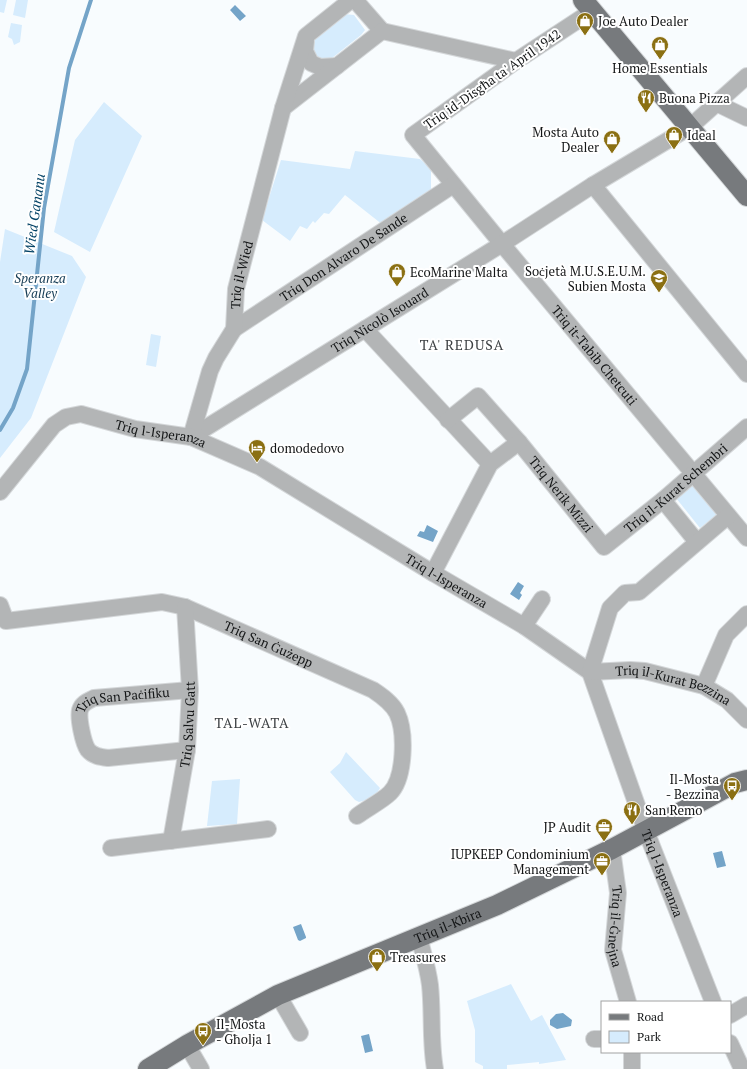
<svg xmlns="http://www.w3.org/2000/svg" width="747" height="1069" viewBox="0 0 747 1069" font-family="'PT Serif',serif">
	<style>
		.green { fill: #d6ecfd }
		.water { fill: #74a4c8 }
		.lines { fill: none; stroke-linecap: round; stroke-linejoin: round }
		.stream { stroke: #74a4c8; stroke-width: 4 }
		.minor-casing { stroke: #d4d7d9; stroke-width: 18 }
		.major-casing { stroke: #d4d7d9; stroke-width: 22 }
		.minor { stroke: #b3b5b6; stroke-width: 16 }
		.major { stroke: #777a7d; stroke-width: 20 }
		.labels { text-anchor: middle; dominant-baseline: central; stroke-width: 4; stroke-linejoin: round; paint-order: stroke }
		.poi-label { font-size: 13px; fill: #141617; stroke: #fff; text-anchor: start }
		.street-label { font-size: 13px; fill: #141617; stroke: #fff }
		.park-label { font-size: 13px; font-style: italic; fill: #153c55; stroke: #fff }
		.water-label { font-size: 14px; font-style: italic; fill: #044366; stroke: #fff }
		.neighbourhood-label { font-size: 14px; letter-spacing: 1px; fill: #3d4144; stroke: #fff }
	</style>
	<rect width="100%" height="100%" fill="#f8fcfe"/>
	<!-- green -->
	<path class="green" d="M0,0H7L4,13L0,12Z
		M16,0H28L25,18L13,15Z
		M344,14L354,15L365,30L361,35L327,62L320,61L311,53L312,42Z
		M11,23L22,25L20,42L14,45L12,39L8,37Z
		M104,102L142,136L90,252L54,232L75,140Z
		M355,151L420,159L431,169V195L383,225L345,195L329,214L324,213L315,223L313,221L307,229L300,226L290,241L262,220L281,160L350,169Z
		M5,229L72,256L86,277L31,418L0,458V262Z
		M151,334L161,336L156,367L146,365Z
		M696,482L720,512L700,528L676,498Z
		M346,752L380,788L374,798L359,802L355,800L330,772L340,763Z
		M240,779L237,824L207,826L212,781Z
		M511,984L531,1021L542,1015L566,1060L539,1064V1062L507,1065V1069H483V1066L475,1062V1030L467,1001Z"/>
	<!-- water -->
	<path class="water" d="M235,5L246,16L240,21L230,10Z
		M427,525L438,531L433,542L417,536L420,531L424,532Z
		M518,582L524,586L520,593L522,595L519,600L510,594Z
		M722,851L726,866L717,868L713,853Z
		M301,924L306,937V938L300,941L298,940L293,927Z
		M563,1013L572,1020L571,1026L557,1029L550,1025V1020L556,1014Z
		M369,1034L373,1051L365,1053L361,1036Z"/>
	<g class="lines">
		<!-- stream -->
		<path class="stream" d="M0,430L13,408L27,369L44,208L69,68L91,0"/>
		<defs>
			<g id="minor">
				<path d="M355,0L382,31"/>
				<path id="s1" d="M592,11L516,61L413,135L502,244L747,538"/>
				<path d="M382,31L516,61"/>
				<path d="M306,41L305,51L311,63L320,67L337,66"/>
				<path d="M716,103L747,118"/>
				<path d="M283,108L382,31"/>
				<path d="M593,185L747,374"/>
				<path id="s2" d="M234,329L453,185"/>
				<path d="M365,329L490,464"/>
				<path id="s3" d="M448,420L478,396L519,442L604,547L663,500L747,427"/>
				<path id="s4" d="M191,437L502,244L593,185L690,127L747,76"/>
				<path id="s5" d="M191,437L210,371L216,358L234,329L236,289L283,108L306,36L351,0"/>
				<path id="s6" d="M0,492L54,425L66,417L81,414L135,429L191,437L260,467L433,573L524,626L590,672L646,831L713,1002"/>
				<path d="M663,500L697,542"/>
				<path id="s7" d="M728,516L639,592L625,593L610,608L590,672L630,670L645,671L704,686L727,700L747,720"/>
				<path d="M433,573L490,464L519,442"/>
				<path id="s8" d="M0,605L6,621L162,602L185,607L373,690C382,696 392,703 397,713C406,732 405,778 390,793C382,801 366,809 357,816"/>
				<path d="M524,626L542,599"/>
				<path d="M704,686L726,635L747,614"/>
				<path id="s9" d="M187,750L108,758C100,757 93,756 88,750C83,743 78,718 80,710C82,703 88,701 94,698L190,690"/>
				<path id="s10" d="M171,841L187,750L190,690L185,607"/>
				<path d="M111,848L268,829"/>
				<path id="s11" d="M612,849L618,893L613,950L628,1002"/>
				<path d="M419,937C423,953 428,969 430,985C433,1013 430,1041 435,1069"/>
				<path d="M278,995L300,1033"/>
				<path d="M730,1015L747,1005"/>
				<path d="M594,1039H602"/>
				<path d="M730,1043L742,1069"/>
				<path d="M187,1045L201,1069"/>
				<path d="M632,1069V1052"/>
			</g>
			<g id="major">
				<path d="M583,0L747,196"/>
				<path id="s12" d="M148,1069L187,1045L278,995L497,905L612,849L735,783L747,780"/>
			</g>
		</defs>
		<!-- minor casing -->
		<use href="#minor" class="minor-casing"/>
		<!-- major casing -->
		<use href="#major" class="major-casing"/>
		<!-- minor -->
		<use href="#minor" class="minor"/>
		<!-- major -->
		<use href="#major" class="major"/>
	</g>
	<!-- icons -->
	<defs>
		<symbol id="shop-pin" viewBox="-11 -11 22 30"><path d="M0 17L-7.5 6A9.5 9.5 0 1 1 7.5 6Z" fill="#8b7013" stroke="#fff"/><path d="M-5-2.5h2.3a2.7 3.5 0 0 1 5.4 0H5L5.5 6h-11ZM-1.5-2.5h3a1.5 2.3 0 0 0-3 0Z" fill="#fff"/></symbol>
		<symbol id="restaurant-pin" viewBox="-11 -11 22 30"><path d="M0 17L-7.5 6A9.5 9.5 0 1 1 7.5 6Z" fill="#8b7013" stroke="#fff"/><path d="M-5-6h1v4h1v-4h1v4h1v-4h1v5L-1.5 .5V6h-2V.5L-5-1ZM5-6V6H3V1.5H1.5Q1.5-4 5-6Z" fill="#fff"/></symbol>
		<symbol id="school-pin" viewBox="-11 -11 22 30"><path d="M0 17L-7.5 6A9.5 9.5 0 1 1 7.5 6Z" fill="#8b7013" stroke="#fff"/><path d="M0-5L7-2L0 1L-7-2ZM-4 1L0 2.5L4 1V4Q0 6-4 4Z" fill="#fff"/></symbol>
		<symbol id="hotel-pin" viewBox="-11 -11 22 30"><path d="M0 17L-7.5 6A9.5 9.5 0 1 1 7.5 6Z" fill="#8b7013" stroke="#fff"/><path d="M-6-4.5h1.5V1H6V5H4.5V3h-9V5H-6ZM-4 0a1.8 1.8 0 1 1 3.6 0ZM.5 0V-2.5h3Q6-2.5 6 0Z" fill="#fff"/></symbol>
		<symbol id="bus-pin" viewBox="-11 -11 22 30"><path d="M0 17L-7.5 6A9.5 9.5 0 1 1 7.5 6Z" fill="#8b7013" stroke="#fff"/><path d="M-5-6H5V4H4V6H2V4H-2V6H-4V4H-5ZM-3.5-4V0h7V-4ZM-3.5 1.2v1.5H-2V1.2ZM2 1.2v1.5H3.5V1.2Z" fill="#fff"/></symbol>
		<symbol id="office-pin" viewBox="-11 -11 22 30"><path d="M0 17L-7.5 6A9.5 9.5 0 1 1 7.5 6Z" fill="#8b7013" stroke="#fff"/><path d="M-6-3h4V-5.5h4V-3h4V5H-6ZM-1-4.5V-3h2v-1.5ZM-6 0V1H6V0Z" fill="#fff"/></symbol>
	</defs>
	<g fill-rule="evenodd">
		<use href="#shop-pin" x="575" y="11" width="20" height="27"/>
		<use href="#shop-pin" x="650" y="35" width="20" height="27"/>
		<use href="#restaurant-pin" x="636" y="88" width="20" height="27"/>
		<use href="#shop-pin" x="664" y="125" width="20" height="27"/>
		<use href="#shop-pin" x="602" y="129" width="20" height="27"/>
		<use href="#shop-pin" x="387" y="262" width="20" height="27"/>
		<use href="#school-pin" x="649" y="268" width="20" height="27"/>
		<use href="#hotel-pin" x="247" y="438" width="20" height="27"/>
		<use href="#bus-pin" x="722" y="776" width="20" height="27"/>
		<use href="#restaurant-pin" x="622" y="800" width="20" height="27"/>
		<use href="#office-pin" x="594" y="817" width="20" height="27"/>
		<use href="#office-pin" x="592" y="851" width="20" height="27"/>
		<use href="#shop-pin" x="367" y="947" width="20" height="27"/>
		<use href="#bus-pin" x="193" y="1021" width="20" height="27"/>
	</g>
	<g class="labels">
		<!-- poi labels -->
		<g class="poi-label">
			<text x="598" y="21">Joe Auto Dealer</text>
			<text x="660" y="68" text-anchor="middle">Home Essentials</text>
			<text x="659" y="98">Buona Pizza</text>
			<text x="599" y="132" text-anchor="end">Mosta Auto<tspan x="599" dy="15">Dealer</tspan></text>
			<text x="687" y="135">Ideal</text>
			<text x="646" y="271" text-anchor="end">Soċjetà M.U.S.E.U.M.<tspan x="646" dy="15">Subien Mosta</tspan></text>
			<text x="410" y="272">EcoMarine Malta</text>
			<text x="270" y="448">domodedovo</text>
			<text x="719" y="779" text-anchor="end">Il-Mosta<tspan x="719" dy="15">- Bezzina</tspan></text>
			<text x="645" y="810">San Remo</text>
			<text x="591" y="827" text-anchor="end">JP Audit</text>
			<text x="589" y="854" text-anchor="end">IUPKEEP Condominium<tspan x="589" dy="15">Management</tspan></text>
			<text x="390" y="957">Treasures</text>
			<text x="216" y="1024">Il-Mosta<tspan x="216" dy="15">- Għolja 1</tspan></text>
		</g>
		<!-- street labels -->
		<g class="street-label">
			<text transform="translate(492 79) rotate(-35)">Triq id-Disgħa ta' April 1942</text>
			<text stroke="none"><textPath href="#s2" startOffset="131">Triq Don Alvaro De Sande</textPath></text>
			<text stroke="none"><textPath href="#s5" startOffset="172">Triq il-Wied</textPath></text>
			<text stroke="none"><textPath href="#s4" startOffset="222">Triq Nicolò Isouard</textPath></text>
			<text stroke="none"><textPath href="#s1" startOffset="503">Triq it-Tabib Chetcuti</textPath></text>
			<text stroke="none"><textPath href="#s6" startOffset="198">Triq l-Isperanza</textPath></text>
			<text stroke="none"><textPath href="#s3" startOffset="328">Triq il-Kurat Schembri</textPath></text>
			<text stroke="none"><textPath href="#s3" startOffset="167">Triq Nerik Mizzi</textPath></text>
			<text stroke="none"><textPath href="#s6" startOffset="522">Triq l-Isperanza</textPath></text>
			<text stroke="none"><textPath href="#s8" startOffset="289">Triq San Ġużepp</textPath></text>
			<text stroke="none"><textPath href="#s7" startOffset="305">Triq il-Kurat Bezzina</textPath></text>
			<text stroke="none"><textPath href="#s9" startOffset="189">Triq San Paċifiku</textPath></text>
			<text stroke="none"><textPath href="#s10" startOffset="118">Triq Salvu Gatt</textPath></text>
			<text stroke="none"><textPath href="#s6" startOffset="906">Triq l-Isperanza</textPath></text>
			<text stroke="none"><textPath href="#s12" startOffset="333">Triq il-Kbira</textPath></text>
			<text stroke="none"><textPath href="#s11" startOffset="78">Triq il-Ġnejna</textPath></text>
		</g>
		<!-- park labels -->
		<g class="park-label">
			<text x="40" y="278">Speranza<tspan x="40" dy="15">Valley</tspan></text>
		</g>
		<!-- water labels -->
		<g class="water-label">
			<text transform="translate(34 214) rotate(-82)">Wied Gananu</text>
		</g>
		<!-- neighbourhood labels -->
		<g class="neighbourhood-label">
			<text x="462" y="344">TA' REDUSA</text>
			<text x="252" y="722">TAL-WATA</text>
		</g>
	</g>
	<!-- legend -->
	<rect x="601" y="1001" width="130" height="52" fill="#ffffff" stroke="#a1a2a2"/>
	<rect x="609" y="1014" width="20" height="6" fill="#777a7d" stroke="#a1a2a2"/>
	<text x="637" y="1021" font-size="12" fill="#141617">Road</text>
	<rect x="609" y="1031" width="20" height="12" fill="#d6ecfd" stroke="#a1a2a2"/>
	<text x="637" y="1041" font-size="12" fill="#141617">Park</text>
</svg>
